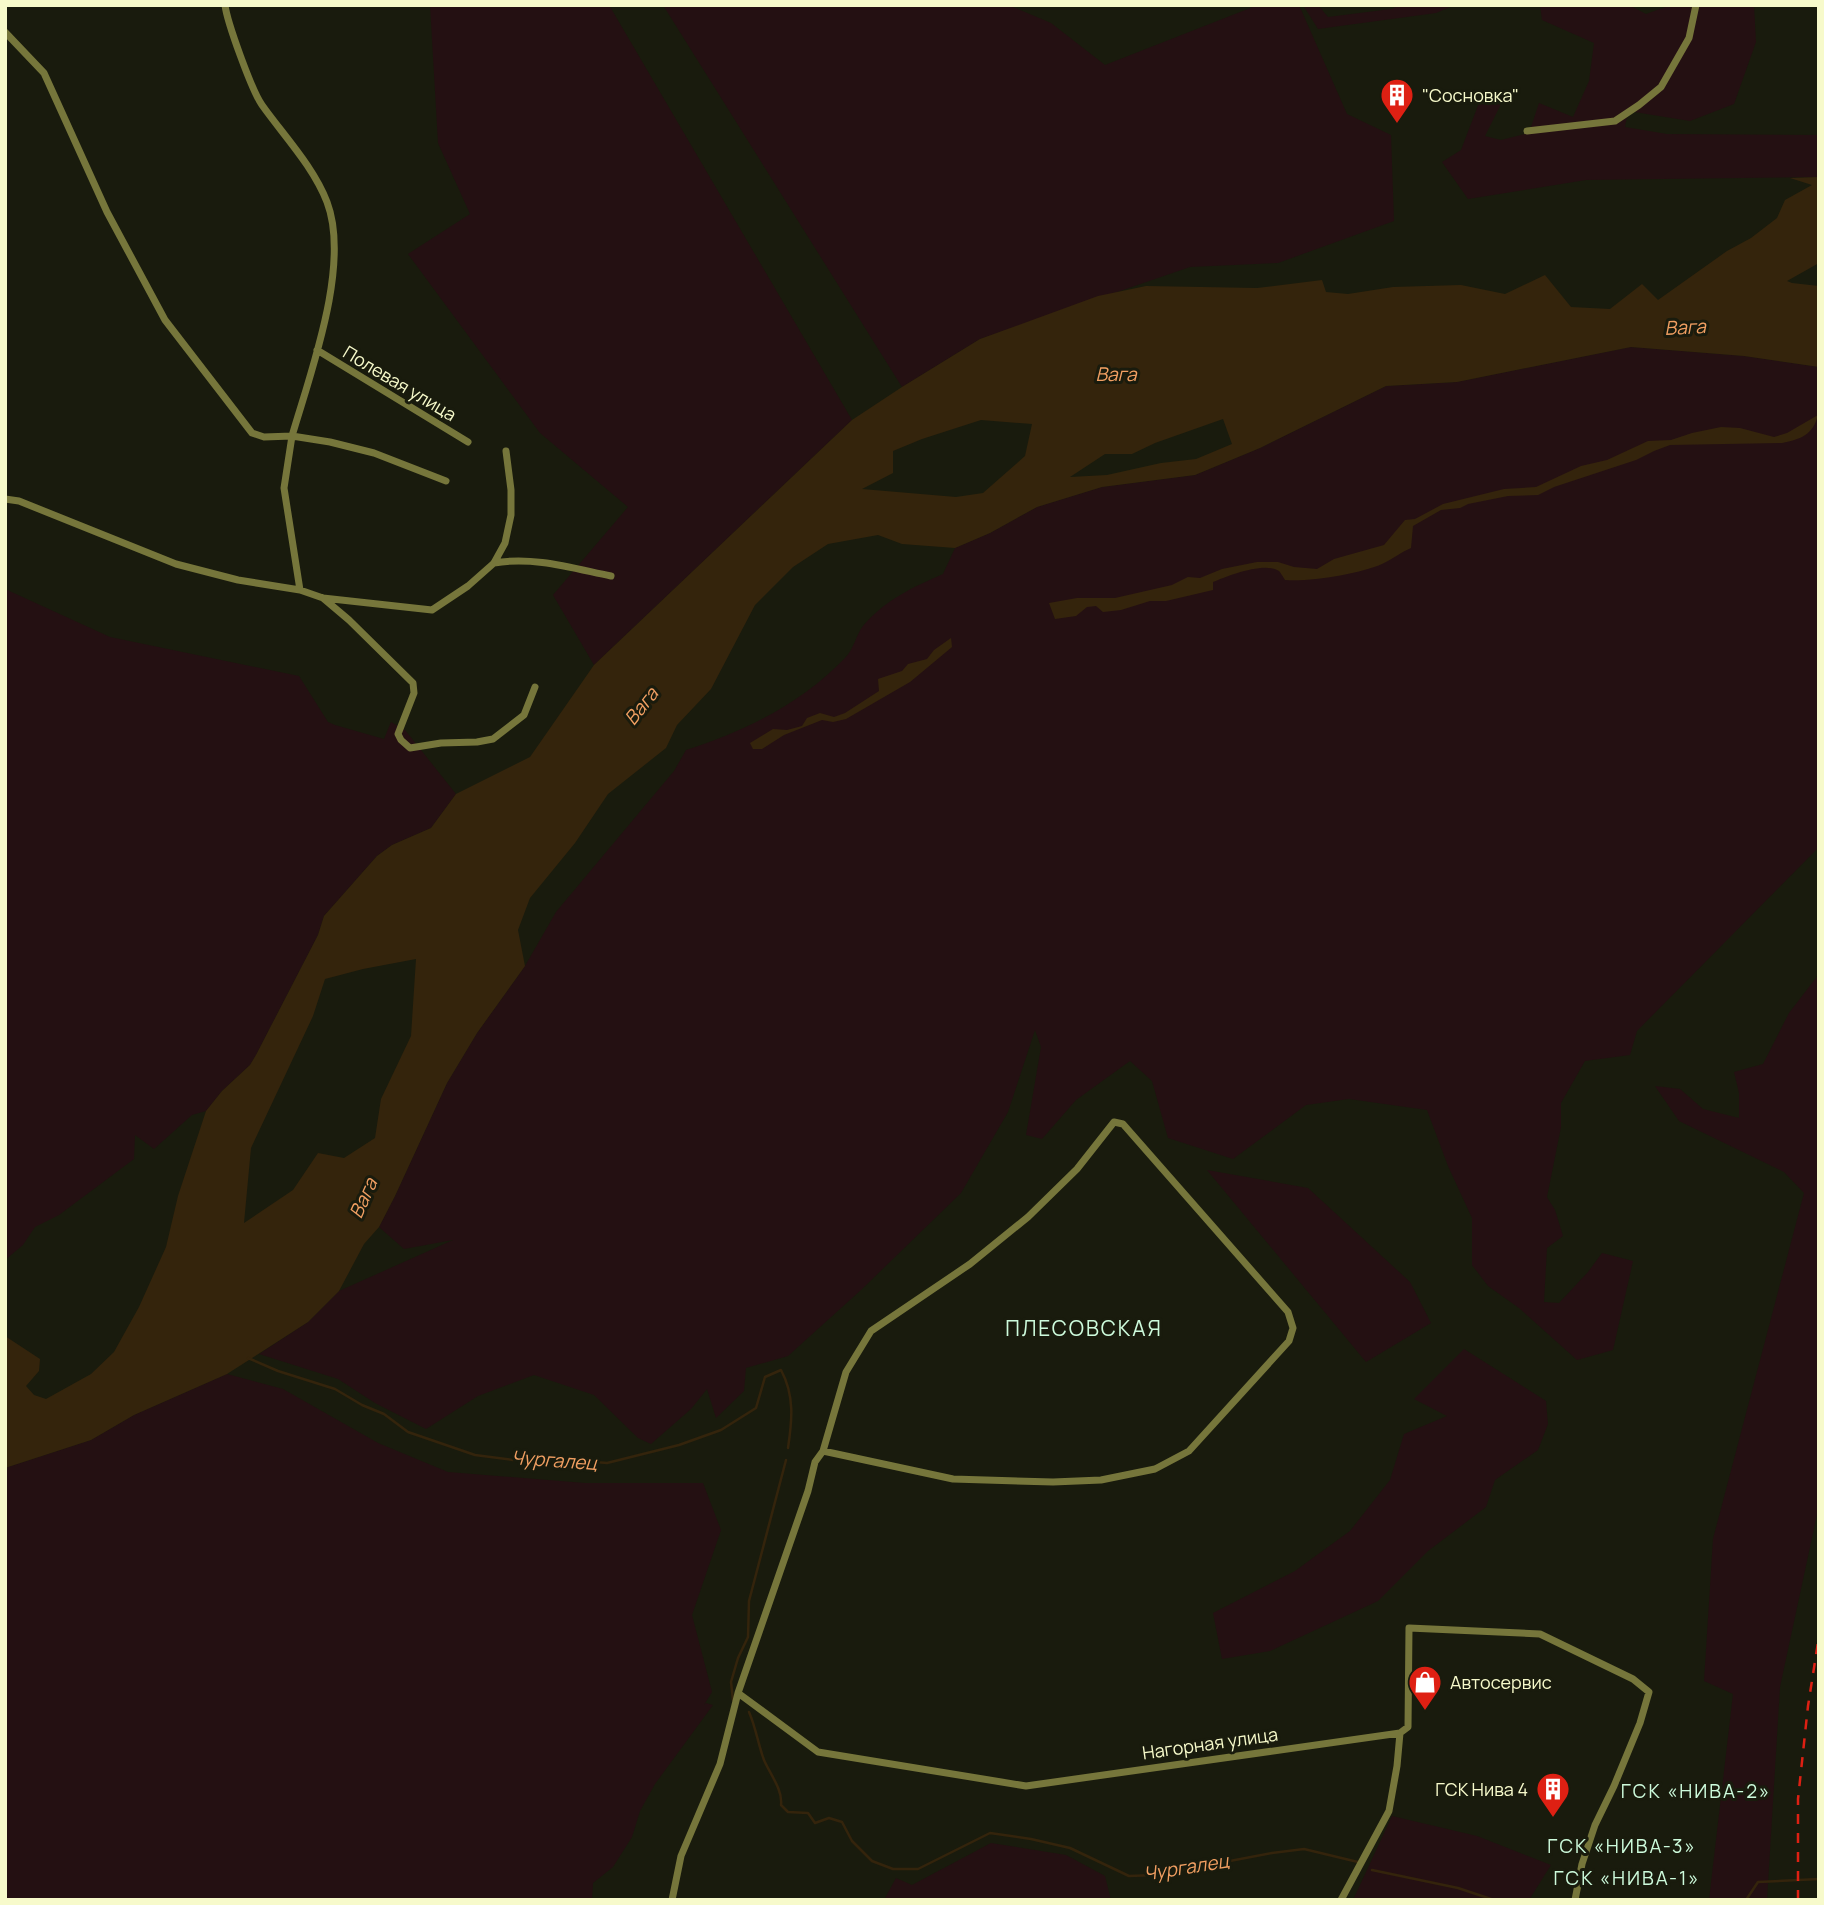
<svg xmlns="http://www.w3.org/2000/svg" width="1824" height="1905" viewBox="0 0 1824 1905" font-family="Manrope,sans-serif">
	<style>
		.green { fill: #241012 }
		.water { fill: #34240c; fill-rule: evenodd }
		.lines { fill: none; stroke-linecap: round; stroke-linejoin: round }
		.stream { stroke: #34240c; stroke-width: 2.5 }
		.street { stroke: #76763b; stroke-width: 7 }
		.rail { stroke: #de2013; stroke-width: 2.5; stroke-dasharray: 10 9; stroke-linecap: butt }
		.labels { text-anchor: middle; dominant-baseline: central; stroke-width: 6; stroke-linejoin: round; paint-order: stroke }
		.poi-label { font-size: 18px; fill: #f7facb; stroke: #191b0d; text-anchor: start }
		.street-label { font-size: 18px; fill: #f7facb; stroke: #191b0d }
		.water-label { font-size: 19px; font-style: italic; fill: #f19f62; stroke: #191b0d }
		.neighbourhood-label { font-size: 19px; letter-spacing: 2px; fill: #cdfbdc; stroke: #191b0d }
		.quarter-label { font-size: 21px; letter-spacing: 2px; fill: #cdfbdc; stroke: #191b0d }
	</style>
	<rect width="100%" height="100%" fill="#191b0d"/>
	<!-- green -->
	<path class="green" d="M430,5H609L852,420L594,665L553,595L628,507L540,433L408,254L470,214L438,143Z
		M663,5H1008L1051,23L1105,65L1258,5H1299L1347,114L1391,135L1394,221L1278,263L1190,267L980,339L902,387Z
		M1303,5H1318L1328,17L1391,9L1401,5H1455L1436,13L1318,29Z
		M1540,5H1629L1646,14L1671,5H1754L1756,42L1734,104L1690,121L1628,111L1625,127L1667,134L1819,135V177L1586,180L1468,199L1442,162L1461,150L1479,103L1505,96L1485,136L1501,140L1529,133L1539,103L1573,117L1589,81L1594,43L1542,20Z
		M1631,347L1744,356L1819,367V847L1637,1031L1630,1055L1585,1061L1561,1103V1127L1547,1197L1555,1210L1563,1236L1547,1248L1544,1302L1559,1303L1588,1272L1602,1253L1633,1261L1613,1350L1577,1360L1519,1308L1488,1286L1472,1265V1218L1448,1166L1427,1110L1349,1099L1306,1105L1233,1159L1168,1138L1152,1081L1130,1061L1076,1100L1042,1139L1026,1135L1041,1047L1035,1030L1008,1112L961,1193L861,1290L788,1356L746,1368L744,1391L716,1418L707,1389L691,1409L651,1444L638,1438L594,1395L534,1375L478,1396L426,1429L375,1403L338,1379L259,1354L308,1322L339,1291L453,1240L404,1249L379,1227L395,1196L447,1083L477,1033L525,966L556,912L674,771L686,750C745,731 801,704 845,658C854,649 856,635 863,626C885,600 913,587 943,574L955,548L990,533L1037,507L1102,487L1195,475L1260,448L1386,386L1457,382Z
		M5,589L110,637L299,676L328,722L335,725L384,739L391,722L405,730L456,794L431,828L392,845L377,856L324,916L318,935L256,1055L250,1065L222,1091L206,1111L192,1115L154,1149L135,1135L134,1159L59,1215L35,1227L23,1245L5,1260Z
		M1819,974V1505L1780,1687L1767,1900H1709L1733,1694L1704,1681L1713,1539L1804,1193L1784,1172L1679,1121L1655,1086L1680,1089L1703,1109L1739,1118V1093L1734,1072L1763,1064L1789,1013Z
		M1207,1170L1308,1188L1410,1282L1431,1323L1366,1362Z
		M1464,1349L1546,1401L1548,1424L1538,1450L1495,1480L1486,1507L1428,1551L1378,1601L1270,1651L1222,1659L1213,1613L1295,1571L1350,1531L1390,1480L1404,1434L1447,1416L1414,1399Z
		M227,1374L283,1389L378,1443L448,1472L585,1483H703L721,1530L692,1615L712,1692L704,1705L706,1703L713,1705L655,1784L640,1811L632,1837L613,1867L593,1883L592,1900H5V1468L91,1440L134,1415Z
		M1392,1816L1477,1836L1551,1865L1529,1900H1353Z
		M991,1843L1066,1855L1105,1876L1111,1900H884L896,1878L912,1885Z"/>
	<!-- water -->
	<path class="water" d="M1819,177V263L1787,281L1792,283L1819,286V367L1744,356L1631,347L1457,382L1386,386L1260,448L1195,475L1102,487L1037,507L990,533L955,548L902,544L878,535L828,544L793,567L755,605L711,689L677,725L666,748L608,794L575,843L530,898L518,930L525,966L477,1033L447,1083L395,1196L379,1227L364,1244L339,1291L308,1322L227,1374L134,1415L91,1440L5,1468V1336L40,1359L39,1371L26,1386L34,1395L46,1399L91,1374L114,1352L139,1307L166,1247L178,1196L206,1111L222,1091L250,1065L256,1055L318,935L324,916L377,856L392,845L431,828L456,794L530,757L594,665L852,420L902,387L980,339L1098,296L1146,286L1257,288L1322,280L1326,292L1348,294L1393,287L1461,285L1505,294L1545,275L1571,307L1610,309L1642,284L1658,300L1727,251L1751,238L1777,218L1785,200L1812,185L1790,178ZM1223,419L1232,444L1196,459L1161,463L1107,475L1070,477L1105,454H1132L1155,443ZM981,420L1032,424L1025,456L983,493L956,497L862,489L893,473V451L922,439ZM416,959L411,1036L381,1099L375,1138L344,1158L318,1153L293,1190L244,1223L251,1148L313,1016L325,979L363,969Z
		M1818,415C1813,435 1801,439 1782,443L1670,445L1654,451L1636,460L1554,487L1538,495L1508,496L1468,504L1460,508L1441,510L1413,526L1411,548C1401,552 1393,559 1382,564C1359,574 1311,582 1285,580C1284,578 1280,572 1279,571C1265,561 1227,576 1213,582V590L1166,601H1150L1121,610L1103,612L1096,606L1087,607L1076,616L1055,619L1049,603L1077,598H1115L1172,585L1188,577L1200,578L1222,569L1257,562H1278L1294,567L1317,569L1334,559L1384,545L1405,520L1415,519L1443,504L1504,489L1536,487L1581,466L1607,460L1648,441L1671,440L1692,433L1721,427L1740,428L1774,437L1787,433Z
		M951,638L952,647L910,682L846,719L833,722L822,720L784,735L762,749H753L750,743L773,729L787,730L802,726L807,718L820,713L834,717L845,713L879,691L878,679L902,671L908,664L927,659L934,650Z"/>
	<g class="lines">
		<!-- stream -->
		<path class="stream" d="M248,1358L278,1371L335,1389L362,1405L384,1414L408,1432L475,1455L513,1460L560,1459L607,1463L679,1445L721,1430L756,1408L765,1377L781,1370C795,1396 792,1421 788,1448
			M733,1700L731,1682L738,1658L748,1637L749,1601L786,1460
			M749,1712C756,1728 758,1744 764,1760C770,1774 783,1790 781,1805L788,1812L808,1813L815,1823L829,1818L842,1822L852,1841L872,1861L893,1869H918L990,1833L1031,1839L1070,1848L1129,1876L1156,1875L1272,1853L1304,1849L1358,1862
			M1372,1870L1458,1888L1494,1900
			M1746,1900L1758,1882L1819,1879"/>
		<!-- street -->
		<path class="street" d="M225,5C227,22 252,91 262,105C284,136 313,166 327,202C351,265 310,374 292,436L330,442L374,453L446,481
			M5,32L44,73L107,212L165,320L252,433L264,437L292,436L284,488L300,590
			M1527,131L1615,121L1639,105L1661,87L1689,38L1696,5
			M317,350L468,442
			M5,499L19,501L176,564L238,580L300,590L323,598L432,610L468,586L494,563L505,543L511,515V490L506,451
			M494,563C533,556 572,568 611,576
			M323,598L349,620L413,683L414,693L398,734L401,740L410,748L441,743L477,742L493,739L524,715L535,687
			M823,1451L846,1372L871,1331L970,1264L1028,1217L1077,1169L1114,1122L1123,1124L1288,1312L1293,1328L1289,1341L1189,1451L1155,1469L1101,1480L1053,1482L953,1479L823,1451L815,1462L808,1491L738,1693L818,1752L1026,1786L1400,1733
			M672,1900L681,1856L720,1764L738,1693
			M1341,1900L1389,1811L1397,1766L1400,1733L1408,1727L1409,1628L1540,1634L1633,1679L1649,1692L1640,1723L1614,1786L1595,1825L1582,1864L1575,1900"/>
		<!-- rail -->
		<path class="rail" d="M1798,1900V1799L1808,1706L1819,1636"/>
	</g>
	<!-- icons -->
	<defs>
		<symbol id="building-pin" viewBox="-11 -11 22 30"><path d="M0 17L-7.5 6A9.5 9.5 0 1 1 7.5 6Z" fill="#de2013" stroke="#191b0d"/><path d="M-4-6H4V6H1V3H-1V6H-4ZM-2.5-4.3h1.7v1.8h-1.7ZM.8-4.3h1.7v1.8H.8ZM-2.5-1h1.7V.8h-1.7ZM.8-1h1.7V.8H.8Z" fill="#fff"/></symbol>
		<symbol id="shop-pin" viewBox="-11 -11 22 30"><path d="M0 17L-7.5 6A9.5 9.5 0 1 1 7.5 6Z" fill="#de2013" stroke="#191b0d"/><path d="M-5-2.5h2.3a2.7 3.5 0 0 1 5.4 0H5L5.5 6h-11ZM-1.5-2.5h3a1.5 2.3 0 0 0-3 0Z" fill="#fff"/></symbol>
	</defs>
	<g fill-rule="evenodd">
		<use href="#building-pin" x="1378" y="76" width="38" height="52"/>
		<use href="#shop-pin" x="1406" y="1663" width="38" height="52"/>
		<use href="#building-pin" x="1534" y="1770" width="38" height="52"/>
	</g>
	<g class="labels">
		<!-- poi labels -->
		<g class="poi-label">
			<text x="1422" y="95">"Сосновка"</text>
			<text x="1450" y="1682">Автосервис</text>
			<text x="1528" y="1789" text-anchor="end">ГСК Нива 4</text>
		</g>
		<!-- street labels -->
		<g class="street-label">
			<text transform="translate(400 383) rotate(31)">Полевая улица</text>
			<text transform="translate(1210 1743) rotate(-8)">Нагорная улица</text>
		</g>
		<!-- water labels -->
		<g class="water-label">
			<text transform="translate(1685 327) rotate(-3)">Вага</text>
			<text x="1116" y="374">Вага</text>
			<text transform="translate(641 706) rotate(-52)">Вага</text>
			<text transform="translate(363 1198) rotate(-66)">Вага</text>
			<text transform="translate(554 1460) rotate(4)">Чургалец</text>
			<text transform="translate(1186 1867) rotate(-9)">Чургалец</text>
		</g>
		<!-- neighbourhood labels -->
		<g class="neighbourhood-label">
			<text x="1696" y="1791">ГСК «НИВА-2»</text>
			<text x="1622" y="1846">ГСК «НИВА-3»</text>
			<text x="1627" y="1878">ГСК «НИВА-1»</text>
		</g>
		<!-- quarter labels -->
		<g class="quarter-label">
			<text x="1084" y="1328">ПЛЕСОВСКАЯ</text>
		</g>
	</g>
	<!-- border -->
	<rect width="1824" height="1905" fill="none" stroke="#f7facb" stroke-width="14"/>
</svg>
